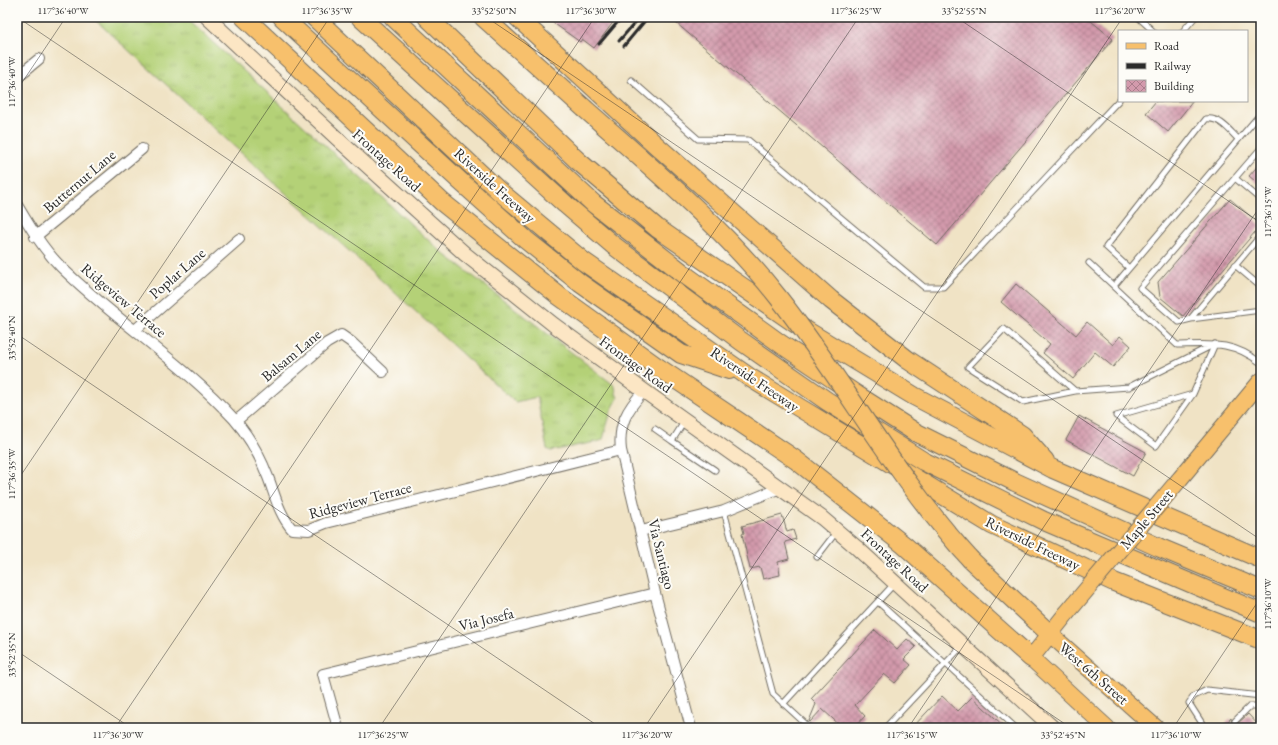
<svg xmlns="http://www.w3.org/2000/svg" width="1278" height="745" viewBox="0 0 1278 745" font-family="'EB Garamond',serif">
	<style>
		.grass { fill: url(#grass-tufts); stroke: #707e51 }
		.building { fill: url(#building-cross-hatch) }
		.lines { fill: none; stroke-linecap: round; stroke-linejoin: round }
		.lane-casing { stroke: #706b61; stroke-width: 7 }
		.street-casing { stroke: #706b61; stroke-width: 12 }
		.secondary-casing { stroke: #706b61; stroke-width: 16 }
		.primary-casing { stroke: #706b61; stroke-width: 18 }
		.highway-casing { stroke: #706b61; stroke-width: 20 }
		.lane { stroke: #fff; stroke-width: 5 }
		.street { stroke: #fff; stroke-width: 10 }
		.secondary { stroke: #fce6c4; stroke-width: 14 }
		.primary { stroke: #f7c06c; stroke-width: 16 }
		.highway { stroke: #f7c06c; stroke-width: 18 }
		.rail { stroke: #2b2b2b; stroke-width: 3 }
		.primary-bridge-casing { stroke: #706b61; stroke-width: 18; stroke-linecap: butt }
		.highway-bridge-casing { stroke: #706b61; stroke-width: 20; stroke-linecap: butt }
		.primary-bridge { stroke: #f7c06c; stroke-width: 16 }
		.highway-bridge { stroke: #f7c06c; stroke-width: 18 }
		.ticks { fill: none; stroke: #2b2b2b; stroke-width: 1; stroke-opacity: 0.45 }
		.labels { text-anchor: middle; dominant-baseline: central; stroke-width: 4; stroke-linejoin: round; paint-order: stroke }
		.street-label { font-size: 15px; fill: #2b2b2b; stroke: #fdfcf7 }
		.neatline { fill: none; stroke: #2b2b2b; stroke-width: 1.5 }
		.ticks-label { font-size: 10px; text-anchor: middle; fill: #2b2b2b }
	</style>
	<defs>
		<pattern id="grass-tufts" width="24" height="20" patternUnits="userSpaceOnUse"><rect width="24" height="20" fill="#b4d177"/><path d="M3 7l-1-3M5 7V3M7 7l1-3M15 17l-1-3M17 17v-4M19 17l1-3" fill="none" stroke="#9bb467"/></pattern>
		<pattern id="building-cross-hatch" width="8" height="8" patternUnits="userSpaceOnUse"><rect width="8" height="8" fill="#d39aac"/><path d="M0 0l8 8M0 8l8-8" fill="none" stroke="#ab7e8c"/></pattern>
	</defs>
	<rect width="100%" height="100%" fill="#fdfcf7"/>
	<filter id="ink" filterUnits="userSpaceOnUse"><feTurbulence type="fractalNoise" baseFrequency=".025" numOctaves="2"/><feDisplacementMap in="SourceGraphic" scale="8" xChannelSelector="R" yChannelSelector="G"/><feConvolveMatrix kernelMatrix="1 2 1 2 8 2 1 2 1" color-interpolation-filters="sRGB"/></filter>
	<filter id="wash" filterUnits="userSpaceOnUse"><feTurbulence type="fractalNoise" baseFrequency=".012" numOctaves="4" result="noise"/><feDisplacementMap in="SourceGraphic" scale="16" xChannelSelector="R" yChannelSelector="G"/><feGaussianBlur stdDeviation="0.9" result="paint"/><feColorMatrix in="noise" values="0 0 0 0 0 0 0 0 0 0 0 0 0 0 0 0 0 1.4 0 .05"/><feComposite in="paint" operator="in"/></filter>
	<g filter="url(#wash)">
		<rect width="100%" height="100%" fill="#f0e3c5"/>
		<!-- grass -->
		<path class="grass" d="M92,17H185L438,249L615,386L616,393L618,398L611,411L603,439L600,441L551,451L547,449L537,397L515,402Z"/>
		<g id="blocks">
			<!-- building -->
			<path class="building" d="M545,17H617L594,48L582,39L580,42Z
				M669,17H1086L1113,39L937,245Z
				M1156,101H1193L1168,132L1146,113Z
				M1261,162V186L1249,176Z
				M1230,199L1261,225L1183,316L1160,297L1158,282Z
				M1016,284L1076,335L1087,322L1113,345L1120,336L1131,346L1113,367L1095,352L1073,379L1043,353L1050,344L1001,302Z
				M1079,416L1146,452L1133,476L1066,440Z
				M782,515L787,532L793,530L796,539L785,542L789,559L778,562L780,575L763,579L760,567L750,569L742,534L744,533L742,526Z
				M875,630L897,650L907,639L916,647L904,659L911,665L895,683L884,674L869,690L855,705L865,716L854,728H843L822,709L810,722L809,721L816,704L811,699Z
				M942,696L958,711L972,697L1006,728H912Z
				M1248,714L1261,728H1222L1231,718L1232,724L1236,725Z"/>
		</g>
	</g>
	<g filter="url(#ink)">
		<use href="#blocks" fill-opacity="0" stroke="#706b61" stroke-width="1"/>
		<g class="lines">
			<defs>
				<path id="lane" d="M1138,17L1153,31
					M1183,31L1195,17
					M631,80L698,139L748,140L924,287H943L1119,100
					M1261,148L1140,288L1179,322L1191,319L1261,310
					M1235,178L1261,200
					M1089,263L1177,345C1213,344 1232,341 1261,363
					M1235,265L1261,287
					M1129,268L1106,247L1206,119C1220,117 1229,130 1238,139
					M1114,286L1261,113
					M1191,318L1261,235
					M1075,391L1004,329L968,367L1023,402L1075,391L1129,387L1215,344
					M1193,394L1116,416L1156,446L1193,394L1215,344
					M684,422L672,441L715,470
					M655,429L672,441
					M724,511L773,694L810,728
					M817,557L837,531
					M878,602L1016,728
					M783,704L894,584
					M1235,721L1250,706H1257L1261,708
					M885,728L962,646
					M1205,728L1189,703L1194,696L1207,690L1261,696"/>
				<path id="street" d="M17,77L39,59
					M17,205C30,227 43,249 61,267C116,321 182,362 234,419C249,436 260,456 268,477C275,495 279,514 292,529L309,530L326,523L621,450
					M35,237L142,149
					M135,330L239,239
					M644,391C627,409 618,425 621,450L655,593L691,728
					M236,421L327,343L341,335L351,342L383,372
					M641,531L724,511L780,488
					M338,728L323,674L655,593"/>
				<path id="secondary" d="M207,17L342,143L465,254L554,325L644,391L822,518L856,547L1053,728"/>
				<path id="primary" d="M1179,480L1261,381
					M1066,614L1031,658L1107,728
					M1050,634L1156,728"/>
				<path id="highway" d="M244,17L442,202L559,296L656,366L796,460L904,545L1031,658
					M282,17L460,181L526,240L580,283L681,354L729,370
					M314,17L499,191L583,261L749,377L992,525L1114,582L1261,640
					M360,17L565,204L613,245L741,341L827,401L923,461L1044,521L1261,613
					M393,17L594,204L688,277L781,344L857,395L915,432L1015,482L1158,547L1261,590
					M427,17L578,161L657,228L799,326L914,396L1053,469L1261,559
					M483,17L584,108
					M517,17L657,146L831,300L908,360L1022,435L1045,461
					M971,560L1050,634"/>
			</defs>
			<!-- lane casing -->
			<use href="#lane" class="lane-casing"/>
			<!-- street casing -->
			<use href="#street" class="street-casing"/>
			<!-- secondary casing -->
			<use href="#secondary" class="secondary-casing"/>
			<!-- primary casing -->
			<use href="#primary" class="primary-casing"/>
			<!-- highway casing -->
			<use href="#highway" class="highway-casing"/>
			<!-- lane -->
			<use href="#lane" class="lane"/>
			<!-- street -->
			<use href="#street" class="street"/>
			<!-- secondary -->
			<use href="#secondary" class="secondary"/>
			<!-- primary -->
			<use href="#primary" class="primary"/>
			<!-- highway -->
			<use href="#highway" class="highway"/>
			<!-- rail -->
			<path class="rail" d="M619,41L640,17
				M599,44L622,17
				M624,46L648,17"/>
			<defs>
				<path id="primary-bridge" d="M1066,614L1179,480"/>
				<path id="highway-bridge" d="M584,108C652,168 722,226 778,297C846,383 897,480 971,560"/>
			</defs>
			<!-- primary-bridge casing -->
			<use href="#primary-bridge" class="primary-bridge-casing"/>
			<!-- highway-bridge casing -->
			<use href="#highway-bridge" class="highway-bridge-casing"/>
			<!-- primary-bridge -->
			<use href="#primary-bridge" class="primary-bridge"/>
			<!-- highway-bridge -->
			<use href="#highway-bridge" class="highway-bridge"/>
		</g>
	</g>
	<!-- ticks -->
	<path class="ticks" d="M17,17L1071,728M486,17L1261,540M956,17L1261,223M17,90L66,17M17,334L601,728M17,481L330,17M17,651L131,728M115,728L595,17M379,728L859,17M644,728L1123,17M908,728L1261,205M1173,728L1261,597"/>
	<g class="labels">
		<!-- street labels -->
		<g class="street-label">
			<text transform="translate(387 160) rotate(42)">Frontage Road</text>
			<text transform="translate(79 181) rotate(-40)">Butternut Lane</text>
			<text transform="translate(495 185) rotate(42)">Riverside Freeway</text>
			<text transform="translate(177 273) rotate(-41)">Poplar Lane</text>
			<text transform="translate(124 300) rotate(40)">Ridgeview Terrace</text>
			<text transform="translate(291 355) rotate(-40)">Balsam Lane</text>
			<text transform="translate(636 364) rotate(36)">Frontage Road</text>
			<text transform="translate(755 379) rotate(34)">Riverside Freeway</text>
			<text transform="translate(360 500) rotate(-15)">Ridgeview Terrace</text>
			<text transform="translate(1146 519) rotate(-50)">Maple Street</text>
			<text transform="translate(1033 543) rotate(26)">Riverside Freeway</text>
			<text transform="translate(662 554) rotate(76)">Via Santiago</text>
			<text transform="translate(895 560) rotate(43)">Frontage Road</text>
			<text transform="translate(486 619) rotate(-14)">Via Josefa</text>
			<text transform="translate(1094 673) rotate(41)">West 6th Street</text>
		</g>
	</g>
	<!-- margin -->
	<rect width="1278" height="745" fill="none" stroke="#fdfcf7" stroke-width="44"/>
	<!-- legend -->
	<rect x="1118" y="30" width="130" height="72" fill="#fdfcf7" stroke="#a9a8a5"/>
	<rect x="1126" y="43" width="20" height="6" fill="#f7c06c" stroke="#a9a8a5"/>
	<text x="1154" y="50" font-size="12" fill="#2b2b2b">Road</text>
	<rect x="1126" y="63" width="20" height="6" fill="#2b2b2b" stroke="#a9a8a5"/>
	<text x="1154" y="70" font-size="12" fill="#2b2b2b">Railway</text>
	<rect x="1126" y="80" width="20" height="12" fill="url(#building-cross-hatch)" stroke="#a9a8a5"/>
	<text x="1154" y="90" font-size="12" fill="#2b2b2b">Building</text>
	<rect x="22" y="22" width="1234" height="701" class="neatline"/>
	<g class="ticks-label">
		<text x="63" y="14">117°36'40"W</text>
		<text x="327" y="14">117°36'35"W</text>
		<text x="494" y="14">33°52'50"N</text>
		<text x="591" y="14">117°36'30"W</text>
		<text x="856" y="14">117°36'25"W</text>
		<text x="964" y="14">33°52'55"N</text>
		<text x="1120" y="14">117°36'20"W</text>
		<text transform="translate(11 82) rotate(-90)" y="4">117°36'40"W</text>
		<text transform="translate(1267 212) rotate(-90)" y="4">117°36'15"W</text>
		<text transform="translate(11 338) rotate(-90)" y="4">33°52'40"N</text>
		<text transform="translate(11 474) rotate(-90)" y="4">117°36'35"W</text>
		<text transform="translate(1267 604) rotate(-90)" y="4">117°36'10"W</text>
		<text transform="translate(11 655) rotate(-90)" y="4">33°52'35"N</text>
		<text x="118" y="738">117°36'30"W</text>
		<text x="383" y="738">117°36'25"W</text>
		<text x="647" y="738">117°36'20"W</text>
		<text x="912" y="738">117°36'15"W</text>
		<text x="1063" y="738">33°52'45"N</text>
		<text x="1176" y="738">117°36'10"W</text>
	</g>
</svg>
